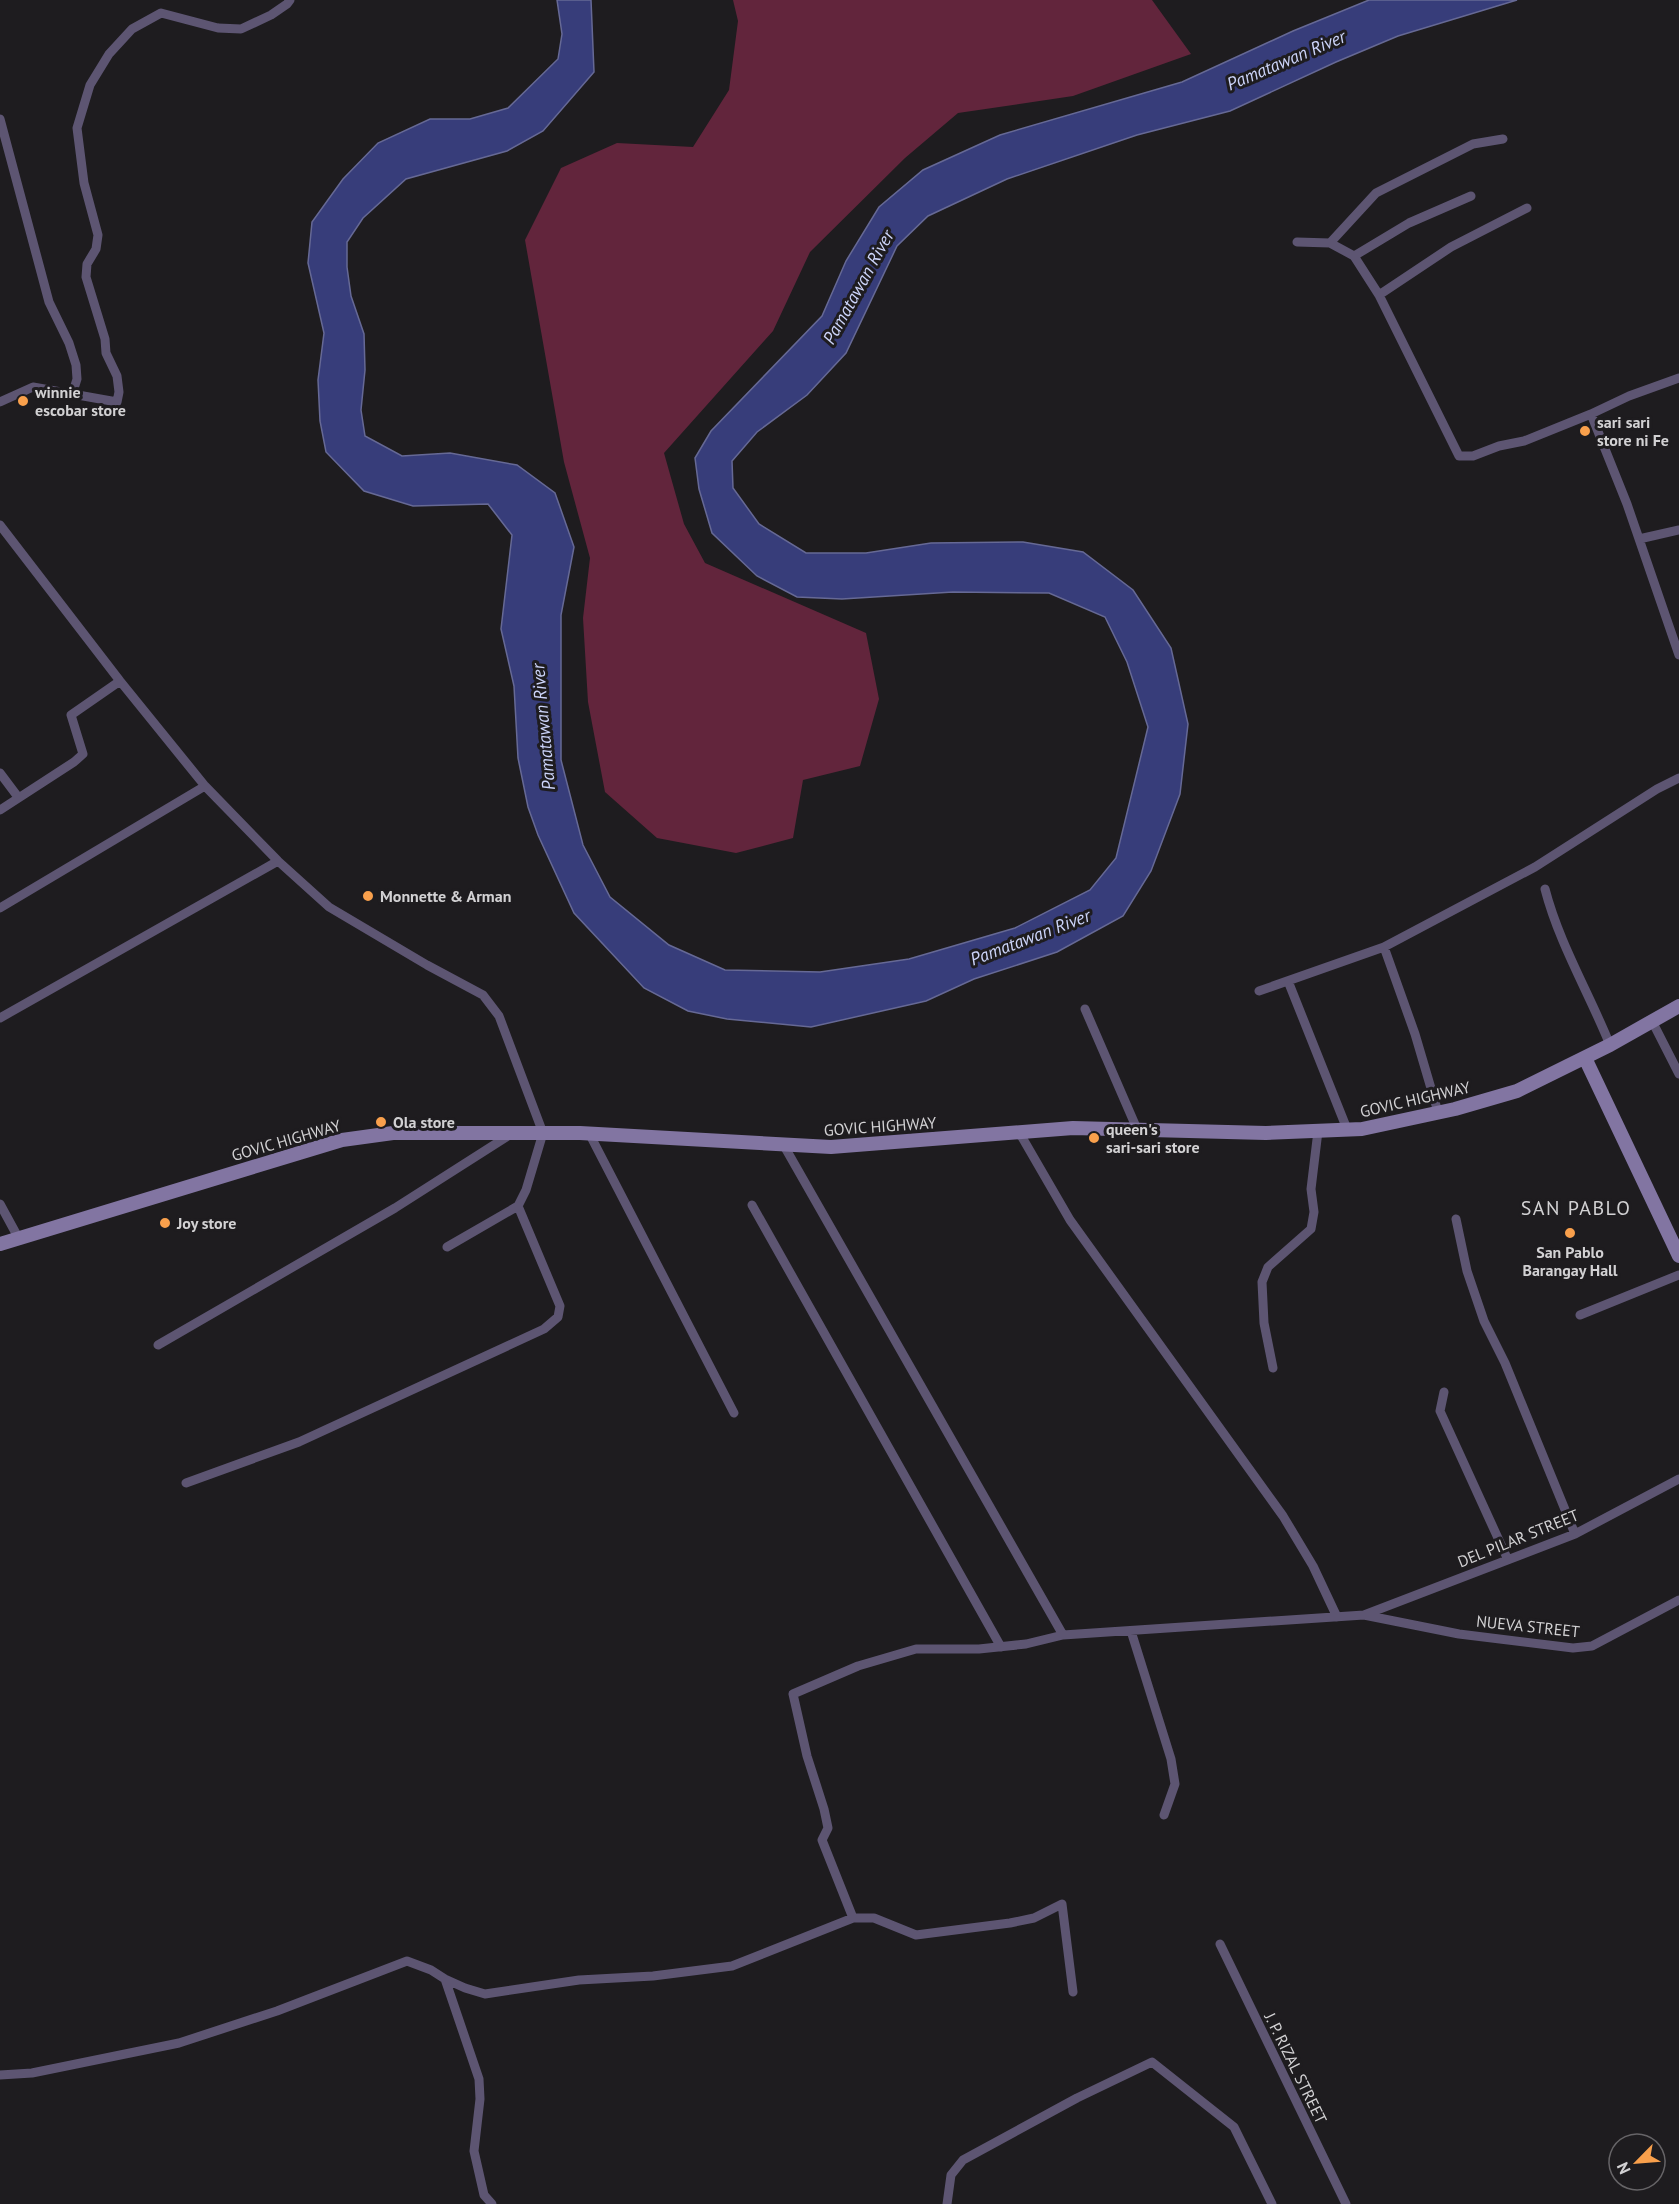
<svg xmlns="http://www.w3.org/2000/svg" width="1679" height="2204" viewBox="0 0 1679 2204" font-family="'PT Sans',sans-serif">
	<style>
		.green { fill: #62253c }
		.water { fill: #373d7a; stroke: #666995; stroke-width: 1.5 }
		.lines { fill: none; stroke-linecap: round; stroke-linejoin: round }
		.street { stroke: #5d5572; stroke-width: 9 }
		.secondary { stroke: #8275a2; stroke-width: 14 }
		.poi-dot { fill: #f9a04c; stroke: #1e1c1f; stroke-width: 2 }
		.labels { text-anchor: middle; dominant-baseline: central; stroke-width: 6; stroke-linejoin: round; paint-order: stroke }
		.poi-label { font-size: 16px; font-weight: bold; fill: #d2d1d3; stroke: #1e1c1f; text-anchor: start }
		.street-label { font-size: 16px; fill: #d2d1d3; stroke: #1e1c1f }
		.water-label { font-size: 18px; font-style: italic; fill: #ccd4f9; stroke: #1e1c1f }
		.quarter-label { font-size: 20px; letter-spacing: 1.5px; fill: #d2d1d3; stroke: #1e1c1f }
	</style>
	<rect width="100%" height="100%" fill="#1e1c1f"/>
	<!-- green -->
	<path class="green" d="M733,0H1152L1191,54L1073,96L958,113L905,158L810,252L773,331L664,453L684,524L705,563L866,633L879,699L860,766L803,780L793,838L736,853L657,838L605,792L588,702L583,618L590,558L564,462L525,240L561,168L617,143L693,147L729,90L738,21Z"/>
	<!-- water -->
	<path class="water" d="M557,0H591L594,72L543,131L507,151L406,179L363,218L347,242V267L351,296L364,334L365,370L361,410L365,436L402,456L450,453L517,465L555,493L574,547L561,615V760L583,845L610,897L669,945L725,970L820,972L909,959L1015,928L1090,890L1116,858L1148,727L1127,662L1105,617L1049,593L953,592L842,599L797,597L757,576L712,533L699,489L695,458L711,431L822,316L846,261L879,207L923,170L1000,135L1182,82L1293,31L1369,0H1517L1398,36L1336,62L1230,111L1137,135L1007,179L928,216L897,246L846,353L807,395L757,432L732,461L733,488L759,524L806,553H866L931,543L1023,542L1083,552L1133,590L1171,648L1188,724L1180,794L1151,871L1123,916L1057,952L974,979L926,1001L811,1027L727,1019L688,1011L644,988L574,913L538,835L528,807L518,758L514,686L501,629L512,535L488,504L413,506L364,491L326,452L320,421L318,380L324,333L308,263L312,222L343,179L378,143L430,119H470L508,108L558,59L562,34Z"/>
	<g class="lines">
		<!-- street -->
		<path class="street" d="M0,119L49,302L69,343L76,365L77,379L72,395
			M1297,242L1330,243L1354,256L1379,295L1459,456H1473L1499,446L1524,441L1591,414L1627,504L1679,655
			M1330,243L1376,193L1473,144L1503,139
			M1354,256L1409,223L1471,196
			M1379,295L1451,247L1527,208
			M0,402L33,387L117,402L119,392L117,376L106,353L105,339L86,277L87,264L96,249L98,235L84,183L77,128L90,85L109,54L132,29L161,13L218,28L241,29L271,15L287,4L290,0
			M1591,414L1629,396L1679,378
			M0,525L120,681L205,786L278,861L329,907L427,965L483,995L499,1016L543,1133L526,1190L518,1206L447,1247
			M1639,539L1679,530
			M0,773L18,797
			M0,810L74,762L83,754L71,715L120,681
			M1545,889C1559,943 1589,993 1610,1045
			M0,908L205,786
			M1384,947L1415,1034L1438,1112
			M1288,981L1347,1129
			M1259,991L1384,947L1535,867L1657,789L1679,778
			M1085,1009L1137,1129
			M0,1018L278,861
			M1652,1021L1679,1074
			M1019,1132L1070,1220L1283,1516L1313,1566L1337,1617
			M589,1133L734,1413
			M783,1144L1063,1635L1364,1615L1575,1534L1679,1479
			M0,1204L19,1239
			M752,1205L1001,1647
			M1456,1219L1467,1271L1484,1321L1505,1363L1575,1534
			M1580,1315L1679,1275
			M158,1345L395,1208L511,1134
			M1273,1368L1264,1323L1262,1282L1268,1267L1311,1229L1314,1212L1311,1189L1318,1131
			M1444,1392L1440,1411L1508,1560
			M186,1483L299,1442L544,1329L558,1317L560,1306L518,1206
			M1364,1615L1459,1634L1573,1648L1592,1646L1679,1600
			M1131,1631L1171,1759L1175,1784L1164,1815
			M1063,1635L1026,1644L979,1649H916L858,1666L793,1694L807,1756L824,1809L828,1828L822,1840L853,1918H874L916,1935L1010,1923L1034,1918L1062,1904L1073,1992
			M1220,1944L1346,2204
			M445,1979L465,1988L485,1994L579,1980L653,1976L732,1966L853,1918
			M0,2075L32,2073L179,2043L277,2011L407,1961L431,1970L445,1979L479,2079L480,2099L474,2151L484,2195L492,2204
			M947,2204L951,2175L963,2160L1077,2098L1152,2062L1234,2127L1272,2204"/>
		<!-- secondary -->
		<path class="secondary" d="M1585,1058L1679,1256
			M0,1244L342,1140L393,1133H580L831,1147L1073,1128L1266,1133L1362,1129L1455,1109L1517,1091L1610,1045L1679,1006"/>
	</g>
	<!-- markers -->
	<g class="poi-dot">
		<circle cx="23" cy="401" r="6"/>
		<circle cx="1585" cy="431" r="6"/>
		<circle cx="368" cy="896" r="6"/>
		<circle cx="381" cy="1122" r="6"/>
		<circle cx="1094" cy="1138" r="6"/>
		<circle cx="165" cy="1223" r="6"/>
		<circle cx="1570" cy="1233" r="6"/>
	</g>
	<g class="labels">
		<!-- poi labels -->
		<g class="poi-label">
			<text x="35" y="392">winnie<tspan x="35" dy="18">escobar store</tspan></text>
			<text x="1597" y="422">sari sari<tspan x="1597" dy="18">store ni Fe</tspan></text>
			<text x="380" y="896">Monnette &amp; Arman</text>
			<text x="393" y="1122">Ola store</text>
			<text x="1106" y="1129">queen's<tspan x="1106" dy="18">sari-sari store</tspan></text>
			<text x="177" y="1223">Joy store</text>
			<text x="1570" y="1252" text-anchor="middle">San Pablo<tspan x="1570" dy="18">Barangay Hall</tspan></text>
		</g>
		<!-- street labels -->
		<g class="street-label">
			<text transform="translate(1415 1099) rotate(-13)">GOVIC HIGHWAY</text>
			<text transform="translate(880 1126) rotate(-4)">GOVIC HIGHWAY</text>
			<text transform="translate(286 1140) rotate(-16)">GOVIC HIGHWAY</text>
			<text transform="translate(1518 1538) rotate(-22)">DEL PILAR STREET</text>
			<text transform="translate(1528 1626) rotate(6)">NUEVA STREET</text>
			<text transform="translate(1296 2068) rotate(64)">J. P. RIZAL STREET</text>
		</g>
		<!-- water labels -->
		<g class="water-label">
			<text transform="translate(1286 60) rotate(-23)">Pamatawan River</text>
			<text transform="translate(858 287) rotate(-61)">Pamatawan River</text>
			<text transform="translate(543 727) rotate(-95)">Pamatawan River</text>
			<text transform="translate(1030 937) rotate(-21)">Pamatawan River</text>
		</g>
		<!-- quarter labels -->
		<g class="quarter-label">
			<text x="1576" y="1208">SAN PABLO</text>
		</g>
	</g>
	<!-- north arrow -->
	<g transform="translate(1637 2162) rotate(245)"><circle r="28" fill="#1e1c1f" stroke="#666467" stroke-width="1.5"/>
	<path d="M0-4.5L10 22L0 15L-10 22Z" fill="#f9a04c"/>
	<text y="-9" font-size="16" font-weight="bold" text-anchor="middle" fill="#d2d1d3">N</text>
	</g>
</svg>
